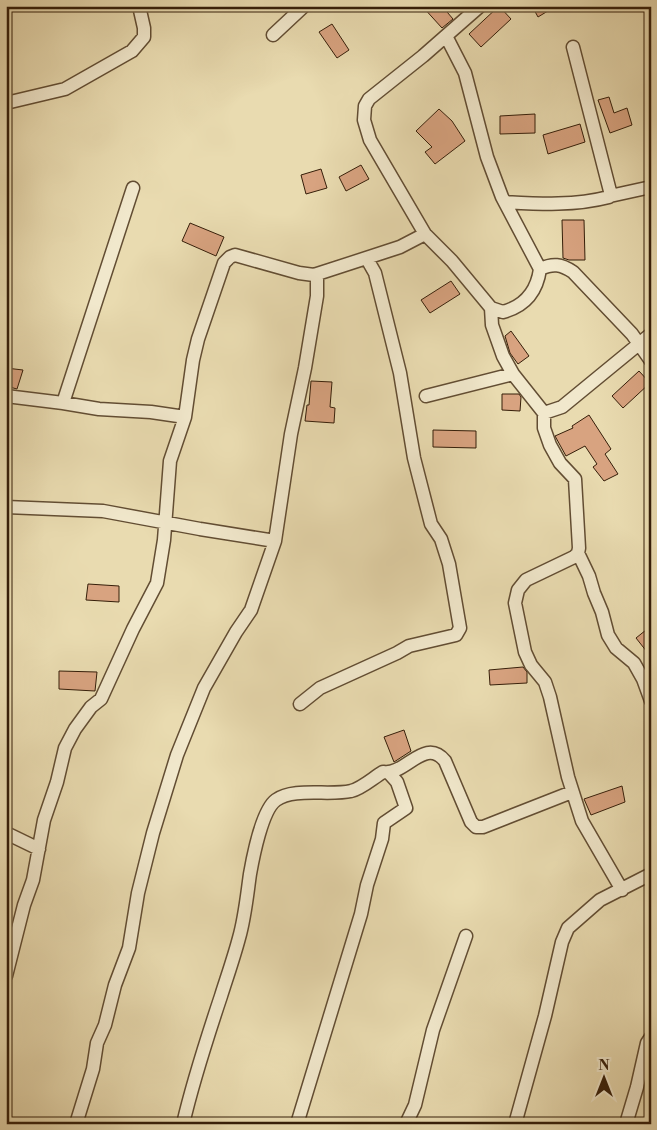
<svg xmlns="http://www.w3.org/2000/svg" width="657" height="1130" viewBox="0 0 657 1130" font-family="'Libre Bodoni',serif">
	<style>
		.building { fill: #d8a380; stroke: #351e09 }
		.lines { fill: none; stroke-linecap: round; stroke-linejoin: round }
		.street-casing { stroke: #624d33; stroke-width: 15 }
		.street { stroke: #f1e8cc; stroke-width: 12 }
	</style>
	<rect width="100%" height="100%" fill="#e9dbb0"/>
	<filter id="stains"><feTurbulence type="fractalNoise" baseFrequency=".004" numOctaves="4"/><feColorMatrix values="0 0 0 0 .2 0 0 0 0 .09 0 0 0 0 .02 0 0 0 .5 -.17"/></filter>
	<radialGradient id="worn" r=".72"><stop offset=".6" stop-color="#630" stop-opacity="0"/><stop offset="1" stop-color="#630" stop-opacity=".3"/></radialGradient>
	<!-- building -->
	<path class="building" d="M422,6H442L453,19L442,28Z
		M499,6L511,19L481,47L469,34Z
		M532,6H556L538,17Z
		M332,24L349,50L337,58L319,32Z
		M609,97L614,113L627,108L632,125L610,133L598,100Z
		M439,109L452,121L465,141L435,164L425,152L432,147L416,131Z
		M535,114V133L500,134V116Z
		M580,124L585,142L548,154L543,135Z
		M361,165L369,179L346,191L339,177Z
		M321,169L327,188L306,194L301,175Z
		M562,220H584L585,260H569L563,258Z
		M190,223L224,237L216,256L182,241Z
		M451,281L460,294L430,313L421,300Z
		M511,331L529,356L518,364L510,353L505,336Z
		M6,368L23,370L17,389L6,386Z
		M639,371L650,383L623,408L612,396Z
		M311,381L332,382L330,407L335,408L334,423L305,421L307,405H309Z
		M502,394H519L521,397L520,411L502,410Z
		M589,415L611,449L605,454L618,474L604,481L593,467L597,464L585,446L566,456L555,436L573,428L572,426Z
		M433,430L476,431V448L433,447Z
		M88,584L119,586V602L86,600Z
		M651,626V657L636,638Z
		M523,667L527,672V683L490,685L489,670Z
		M59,671L97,672L95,691L59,689Z
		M404,730L411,751L394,762L384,737Z
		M622,786L625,802L591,815L584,799Z"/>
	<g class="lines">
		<defs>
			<path id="street" d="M480,6L423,56L369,99L365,106L364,120L370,140L425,234L452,261L491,308L492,325L503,356L513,374L544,413V428L550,445L560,463L575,479L579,548L578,553L574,557L526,580L518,590L515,603L525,652L531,665L545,682L550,697L568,777L582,821L622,890
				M273,35L304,6
				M446,36L465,73L487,157L502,197L540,269C537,291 525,306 503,312L491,308
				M6,103L65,89L132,51L144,37V28L139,6
				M610,196L651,187
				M505,202C541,204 574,206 609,197L611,195L573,47
				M540,269C553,263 561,264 573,272L632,334L651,361
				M6,396L63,403L99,409L151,412L185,417
				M426,396L513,374
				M63,403L133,188
				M544,413L562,407L651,334
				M6,507L103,511L200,529L275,541
				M578,553L589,576L594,593L602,612L608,635L616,648L634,663L643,679L651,701
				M300,704L320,688L397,653L409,646L456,635L460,628L449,564L441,539L431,524L414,458L400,373L375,273L367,259
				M6,833L39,849
				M6,976L24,905L33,880L44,820L57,782L65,748L75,729L91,707L101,699L133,629L157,583L164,540L170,461L185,417L193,360L198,339L224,263L230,257L235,255L299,273L314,275L400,247L425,234
				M76,1124L93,1069L97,1043L105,1025L115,985L129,948L138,893L153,833L177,755L204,688L236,632L251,610L275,541L291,434L305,368L317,296V274
				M183,1124C193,1081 207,1038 221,996C227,977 234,957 239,938C245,917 247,895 250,874C253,857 262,810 276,800C294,787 329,796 351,791C361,789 373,778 383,772C405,776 425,736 445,761L471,822L476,827H483L572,792
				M297,1124L361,914L367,885L382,839L384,823L406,808L397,782L389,773
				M406,1124L415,1105L433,1030L466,936
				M515,1124L545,1016L562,942L568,928L600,900L651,874
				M626,1124L637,1087L647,1043L651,1037"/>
		</defs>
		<!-- street casing -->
		<use href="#street" class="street-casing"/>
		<!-- street -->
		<use href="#street" class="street"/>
	</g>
	<!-- margin -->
	<rect width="657" height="1130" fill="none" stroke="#e9dbb0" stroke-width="25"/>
	<rect x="8" y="8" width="642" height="1115" fill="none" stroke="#351e09" stroke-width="2.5"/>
	<rect x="12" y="12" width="632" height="1105" fill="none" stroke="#351e09"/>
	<!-- north arrow -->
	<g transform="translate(604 1078)" stroke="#f1e8cc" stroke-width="4" paint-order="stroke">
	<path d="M0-4L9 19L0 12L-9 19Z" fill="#351e09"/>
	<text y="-8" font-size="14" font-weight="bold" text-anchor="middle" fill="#351e09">N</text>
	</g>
	<rect width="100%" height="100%" filter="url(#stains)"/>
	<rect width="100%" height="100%" fill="url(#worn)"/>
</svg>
